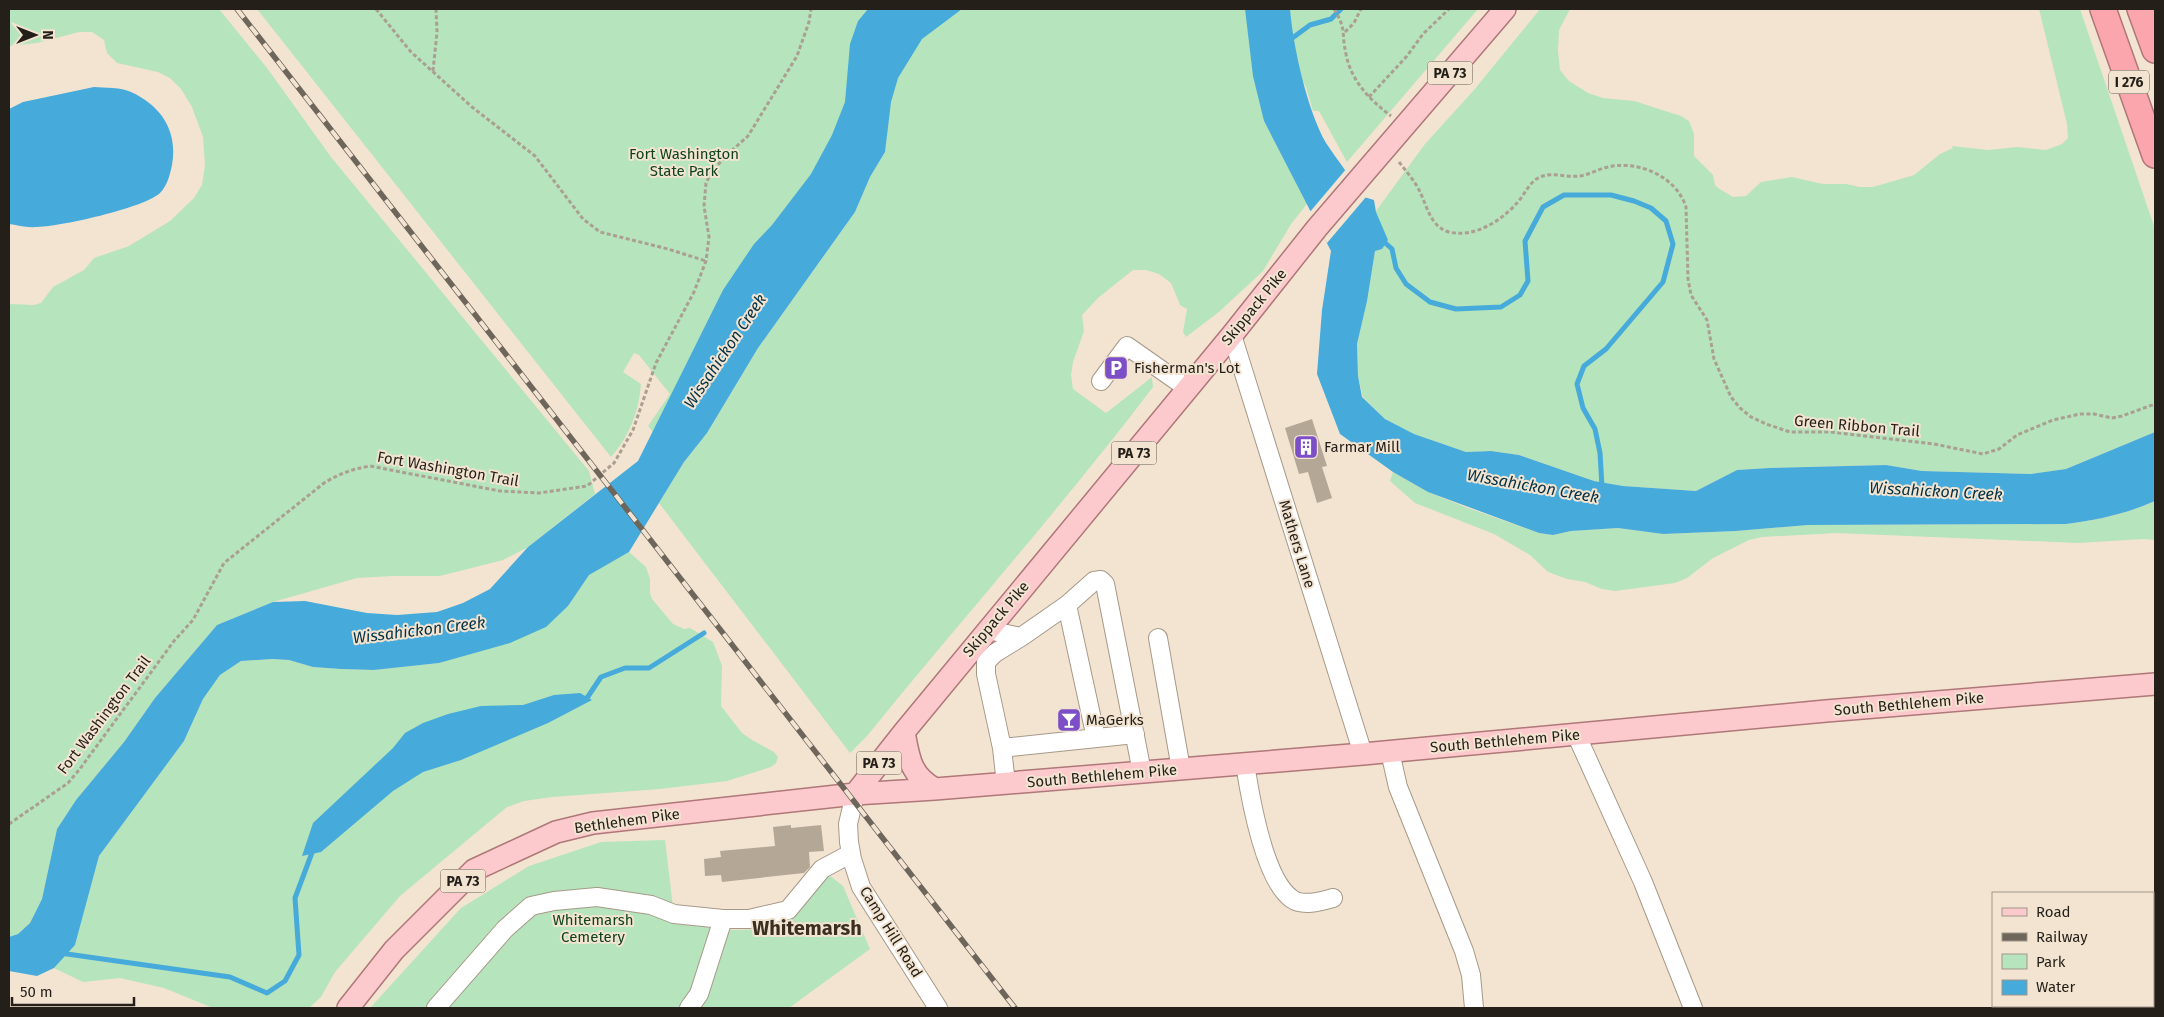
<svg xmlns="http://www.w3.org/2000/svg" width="2164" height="1017" viewBox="0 0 2164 1017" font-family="'Fira Sans',sans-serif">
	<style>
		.green { fill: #b6e4bc }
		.water { fill: #46abda }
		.pier { fill: #f3e4d2 }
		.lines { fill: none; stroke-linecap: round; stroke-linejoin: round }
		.stream { stroke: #46abda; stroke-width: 5 }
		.building { fill: #b5a796 }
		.minor-casing { stroke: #a79988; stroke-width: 20 }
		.major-casing { stroke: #af7778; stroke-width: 24 }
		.highway-casing { stroke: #af7778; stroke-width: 28 }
		.path { stroke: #aa9f91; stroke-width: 3; stroke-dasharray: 4 2.5; stroke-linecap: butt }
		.minor { stroke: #fff; stroke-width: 18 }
		.major { stroke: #fccacd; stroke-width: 21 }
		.highway { stroke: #faa6ac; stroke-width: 25 }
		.rail-casing { stroke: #6e655b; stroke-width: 5.5 }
		.rail { stroke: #f3e4d2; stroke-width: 4; stroke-dasharray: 11; stroke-linecap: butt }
		.labels { text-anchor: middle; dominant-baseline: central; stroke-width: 4; stroke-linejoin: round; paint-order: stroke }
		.shield { fill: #f3e4d2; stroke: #625a50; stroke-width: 1 }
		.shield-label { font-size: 14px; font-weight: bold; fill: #241f18 }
		.park-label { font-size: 15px; fill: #0e441c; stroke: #f3e4d2 }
		.street-label { font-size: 15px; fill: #241f18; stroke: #f3e4d2 }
		.poi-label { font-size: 15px; fill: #241f18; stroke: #f3e4d2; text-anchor: start }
		.water-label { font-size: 16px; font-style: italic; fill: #033245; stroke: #f3e4d2 }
		.district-label { font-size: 20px; font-weight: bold; fill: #392e1f; stroke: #f3e4d2 }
	</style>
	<rect width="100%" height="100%" fill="#f3e4d2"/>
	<!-- green -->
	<path class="green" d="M9,9H219L267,68L331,157L589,471L595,494L528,547L503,560L440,576H392L357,578L273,602L217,625L155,698L124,742L76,800L57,829L42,899L30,923L18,934L9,937V304L34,305L41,303L53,287L84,270L94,258L129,246L170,221L194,198L202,185L205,165L203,137L192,107L181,89L170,78L158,72L117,63L107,53L104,40L92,32H79L37,43L9,46Z
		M257,9H1245L1264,121L1307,204L1291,224L1263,271L1220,311L1186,337L1183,332L1187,309L1180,305L1171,283L1159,274L1146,270H1133L1098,298L1082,315L1084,331L1073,362L1071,375L1073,389L1106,413L1152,377L1153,387C1062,507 962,619 867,736L850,753L659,503L684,462L707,433L758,348L855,212L870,177L885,152L674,458L648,426L670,394L639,355L634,353L623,372L641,384C639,411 629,437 611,457Z
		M1263,9H1478L1347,162L1319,111H1313L1306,87Z
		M1540,9H1570L1559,30L1558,51L1560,70L1569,81L1588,93L1603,98L1634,101L1681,116L1689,121L1694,134V156L1713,175L1715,185L1718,188L1733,197L1746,196L1761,182L1792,177L1823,184H1846L1860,187H1873L1914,175L1940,154L1953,148L1952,146L1988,150L2017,147L2046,150L2062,144L2068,138L2067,124L2039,9H2080L2155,229V432L2066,469L2031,474L1922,471L1886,465L1769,468L1737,470L1696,491L1623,486L1594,481L1519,455L1491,451L1466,452L1414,434L1385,419L1363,397L1358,376L1357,344L1371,275L1375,251L1376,211L1425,144L1474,90Z
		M1393,472L1428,492L1468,508L1539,533L1553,535L1571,531L1618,528L1663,534L1736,531L1808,525L2066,524C2097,520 2126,514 2155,501V540L2143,539L2078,543L1836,533L1762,537L1749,540L1713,558L1687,578L1675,583L1615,591L1602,589L1585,582L1567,579L1548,572L1530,555L1494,534L1415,503L1390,481Z
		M629,552L646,567L650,579V593L652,599L673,624L684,629L690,628L713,642L722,666L721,706L742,733L752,740L774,752L778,757L776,763L771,767L727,781L660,789L552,797L524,801L507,807L400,896L335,972L321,997L309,1008H213L164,988L120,978L83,982L54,968L75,945L99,856L184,741L203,699L220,675L241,661L272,659L289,660L313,667L341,669L374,670L439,663L568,606L588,575Z
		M665,840L675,924L732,930L779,929L829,875L843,886L870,949L789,1008H370L461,908L529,866L601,842Z"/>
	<!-- water -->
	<path class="water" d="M868,9H962L922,39L898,78L891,102L885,152L870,177L855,212L758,348L707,433L684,462L629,552L589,575L568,606L546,627L510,643L439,663L374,670L341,669L313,667L289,660L272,659L241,661L220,675L203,699L184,741L99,856L75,945L54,968L37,976L9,971V937L18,934L30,923L42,899L57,829L76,800L124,742L155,698L217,625L273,602L305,601L367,613L397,615L437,612L463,603L490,589L528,547L638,461L723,290L754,244L772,225L811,174L832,135L845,102L850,44L858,21Z
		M1245,9H1290C1293,46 1307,110 1326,143C1338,161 1352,179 1364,197L1374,200L1376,212L1388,240L1382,249L1375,251L1367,301L1357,344L1358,376L1362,397L1385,419L1414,434L1466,452L1491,451L1519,455L1594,481L1623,486L1696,491L1737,470L1769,468L1886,465L1922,471L2031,474L2066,469L2155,432V501C2126,514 2097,520 2066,524L1808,525L1736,531L1663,534L1618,528L1571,531L1553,535L1539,533L1428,492L1393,472L1340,434L1317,374L1322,310L1331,251L1264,121L1253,76Z
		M94,87C105,88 121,87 131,92C162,106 178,132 172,165C170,175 167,186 160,193C144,208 59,227 35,227C27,228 17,225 9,224V109L23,102Z
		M580,693L592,700L548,723L461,760L423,772L393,791L321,852L302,856L313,823L393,748L405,733L423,723L448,714L481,706L523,705L554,695Z"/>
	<!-- pier -->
	<path class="pier" d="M1347,168L1366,197L1327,243L1309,213Z"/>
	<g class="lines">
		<!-- stream -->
		<path class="stream" d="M1287,42L1310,25L1331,19L1341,9
			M1382,240L1392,249L1396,268L1406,284L1430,302L1456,309L1501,307L1520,295L1528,281L1525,241L1543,207L1564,195H1611L1634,201L1651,208L1666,221L1673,244L1663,282L1606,349L1584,366L1577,384L1583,408L1595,429L1600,453L1602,487
			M582,699L587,698L601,677L625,668H649L704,633
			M60,953L230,977L267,993L285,981L299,955L295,898L313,850"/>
	</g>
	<!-- building -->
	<path class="building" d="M1312,419L1327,466L1322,467L1332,498L1317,503L1308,472L1299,474L1285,428Z
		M791,825V828L821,825L824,851L809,852L810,867L804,873L722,882L721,875L705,876L704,859L721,857L720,851L775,846L773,827Z"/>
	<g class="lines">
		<defs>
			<path id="minor" d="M1232,335L1363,754
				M1101,381L1127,346L1187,388
				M1067,605L1096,738
				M988,630L1021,637L1067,605L1094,581L1101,580L1105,584L1142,772
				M1021,637L995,653L986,662V674L1002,748L1135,734
				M1158,638L1181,769
				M1576,734L1643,882L1693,1008
				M1002,748L1006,784
				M1390,752L1398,787L1464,951L1471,975L1474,1008
				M1245,764C1250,796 1264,880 1292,899C1303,907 1322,901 1333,898
				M855,794L848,824L849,842L852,859L861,887L938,1008
				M436,1008L505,929L531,906L554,901L597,897L651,905L674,914L723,919H749L788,910L822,869L850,854
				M689,1008L699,994L723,919"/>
			<path id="major" d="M904,732C909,758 910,775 935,789
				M855,794L904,732L1232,335L1317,228L1505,9
				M348,1008L394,950L474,870L556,832L593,823L855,794L935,789L1363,754L1826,711L2155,684"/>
			<path id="highway" d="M2103,9L2155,155
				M2140,9L2155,50"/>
		</defs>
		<!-- minor casing -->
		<use href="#minor" class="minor-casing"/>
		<!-- major casing -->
		<use href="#major" class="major-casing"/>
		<!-- highway casing -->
		<use href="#highway" class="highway-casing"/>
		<!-- path -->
		<path class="path" d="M376,9L411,52L472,107L535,156L583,219L600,232L668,249L706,261
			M1334,9C1347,30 1341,32 1346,54C1351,81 1370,100 1391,116
			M1345,32L1354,23L1361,9
			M433,71L437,32L436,9
			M1369,97L1407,56L1423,34L1449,9
			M1399,162C1406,171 1414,180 1419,190C1427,205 1430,227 1449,232C1473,238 1500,222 1516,204C1524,196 1528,184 1538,178C1551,171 1565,178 1579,176C1589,175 1598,169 1608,167C1638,160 1676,176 1686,207L1688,279L1691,295L1707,320L1714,359L1731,397L1740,408L1751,417L1766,424L1790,432H1831L1934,444L1983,454L1999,449L2017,435L2053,420L2080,414H2094L2112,418L2122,416L2155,404
			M9,824L68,783L79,770L174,641L193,620L224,563L324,483C339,474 352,469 370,466L500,491L539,493L587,486L614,463L633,430L656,363L694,292L706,261L709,237L704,206L706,183L712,171L729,153L748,136L797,56L809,22L811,9"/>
		<!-- minor -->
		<use href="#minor" class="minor"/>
		<!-- major -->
		<use href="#major" class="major"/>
		<!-- highway -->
		<use href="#highway" class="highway"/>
		<defs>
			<path id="rail" d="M237,9L1015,1008"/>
		</defs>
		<!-- rail casing -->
		<use href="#rail" class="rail-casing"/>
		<!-- rail -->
		<use href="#rail" class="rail"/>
	</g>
	<!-- icons -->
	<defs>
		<symbol id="parking-square" viewBox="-11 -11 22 22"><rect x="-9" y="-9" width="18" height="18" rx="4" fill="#7c4fc7" stroke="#f3e4d2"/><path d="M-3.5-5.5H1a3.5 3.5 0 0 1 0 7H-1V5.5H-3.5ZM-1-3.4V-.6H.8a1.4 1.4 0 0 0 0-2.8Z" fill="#fff"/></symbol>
		<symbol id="building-square" viewBox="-11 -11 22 22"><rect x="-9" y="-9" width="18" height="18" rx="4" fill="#7c4fc7" stroke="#f3e4d2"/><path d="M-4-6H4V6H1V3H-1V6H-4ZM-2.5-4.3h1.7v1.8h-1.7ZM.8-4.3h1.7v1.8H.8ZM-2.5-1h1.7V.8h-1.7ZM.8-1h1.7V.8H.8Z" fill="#fff"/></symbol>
		<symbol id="bar-square" viewBox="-11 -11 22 22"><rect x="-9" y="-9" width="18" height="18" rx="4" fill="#7c4fc7" stroke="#f3e4d2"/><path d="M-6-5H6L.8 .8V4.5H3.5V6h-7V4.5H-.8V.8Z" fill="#fff"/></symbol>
	</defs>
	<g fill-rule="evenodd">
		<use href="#parking-square" x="1102" y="354" width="28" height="28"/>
		<use href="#building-square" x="1292" y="433" width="28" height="28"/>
		<use href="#bar-square" x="1055" y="706" width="28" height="28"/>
	</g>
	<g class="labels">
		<!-- shield labels -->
		<g class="shield">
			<rect x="1427.5" y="61.5" width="45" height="23" rx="4"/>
			<rect x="2109" y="70.5" width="40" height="23" rx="4"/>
			<rect x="1111.5" y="441.5" width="45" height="23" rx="4"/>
			<rect x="856.5" y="751.5" width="45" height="23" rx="4"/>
			<rect x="440.5" y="869.5" width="45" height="23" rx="4"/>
		</g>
		<g class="shield-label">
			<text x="1450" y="73">PA 73</text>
			<text x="2129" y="82">I 276</text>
			<text x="1134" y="453">PA 73</text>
			<text x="879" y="763">PA 73</text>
			<text x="463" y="881">PA 73</text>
		</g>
		<!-- park labels -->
		<g class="park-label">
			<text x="684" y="154">Fort Washington<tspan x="684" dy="17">State Park</tspan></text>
			<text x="593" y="920">Whitemarsh<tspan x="593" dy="17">Cemetery</tspan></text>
		</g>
		<!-- street labels -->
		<g class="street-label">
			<text transform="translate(1254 307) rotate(-51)">Skippack Pike</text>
			<text transform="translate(1857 426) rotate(5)">Green Ribbon Trail</text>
			<text transform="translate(448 469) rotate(10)">Fort Washington Trail</text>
			<text transform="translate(1297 544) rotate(73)">Mathers Lane</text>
			<text transform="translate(996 619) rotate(-50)">Skippack Pike</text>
			<text transform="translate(1909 704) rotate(-5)">South Bethlehem Pike</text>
			<text transform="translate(104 715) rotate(-53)">Fort Washington Trail</text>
			<text transform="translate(1505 741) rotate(-5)">South Bethlehem Pike</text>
			<text transform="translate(1102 776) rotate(-5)">South Bethlehem Pike</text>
			<text transform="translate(627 821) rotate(-8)">Bethlehem Pike</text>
			<text transform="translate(891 932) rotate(58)">Camp Hill Road</text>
		</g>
		<!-- poi labels -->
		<g class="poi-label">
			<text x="1134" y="368">Fisherman's Lot</text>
			<text x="1324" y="447">Farmar Mill</text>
			<text x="1086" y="720">MaGerks</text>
		</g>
		<!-- water labels -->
		<g class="water-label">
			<text transform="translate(725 351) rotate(-56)">Wissahickon Creek</text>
			<text transform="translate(1533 486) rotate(10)">Wissahickon Creek</text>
			<text transform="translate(1936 491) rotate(3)">Wissahickon Creek</text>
			<text transform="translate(419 630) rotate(-7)">Wissahickon Creek</text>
		</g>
		<!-- district labels -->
		<g class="district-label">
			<text x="807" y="928">Whitemarsh</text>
		</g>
	</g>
	<!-- border -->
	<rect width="2164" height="1017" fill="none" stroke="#241f18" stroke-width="20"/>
	<!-- legend -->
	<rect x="1992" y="892" width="162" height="115" fill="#f3e4d2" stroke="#a09588"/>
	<rect x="2002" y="908" width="25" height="8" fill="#fccacd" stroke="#a09588"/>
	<text x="2036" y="917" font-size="15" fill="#241f18">Road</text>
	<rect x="2002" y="933" width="25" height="8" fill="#6e655b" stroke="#a09588"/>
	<text x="2036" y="942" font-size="15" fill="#241f18">Railway</text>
	<rect x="2002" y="954" width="25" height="15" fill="#b6e4bc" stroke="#a09588"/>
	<text x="2036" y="967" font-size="15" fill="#241f18">Park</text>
	<rect x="2002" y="980" width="25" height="15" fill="#46abda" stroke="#a09588"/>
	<text x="2036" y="992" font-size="15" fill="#241f18">Water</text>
	<!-- north arrow -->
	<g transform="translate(35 35) rotate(90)" stroke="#f3e4d2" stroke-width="4" paint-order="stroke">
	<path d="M0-4L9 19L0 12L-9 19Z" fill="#241f18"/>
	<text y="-8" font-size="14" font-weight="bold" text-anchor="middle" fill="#241f18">N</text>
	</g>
	<!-- scale -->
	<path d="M12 997v8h122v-8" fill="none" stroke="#241f18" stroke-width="2.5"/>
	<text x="20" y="997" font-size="15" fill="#241f18" stroke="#f3e4d2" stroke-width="4" paint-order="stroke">50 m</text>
</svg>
